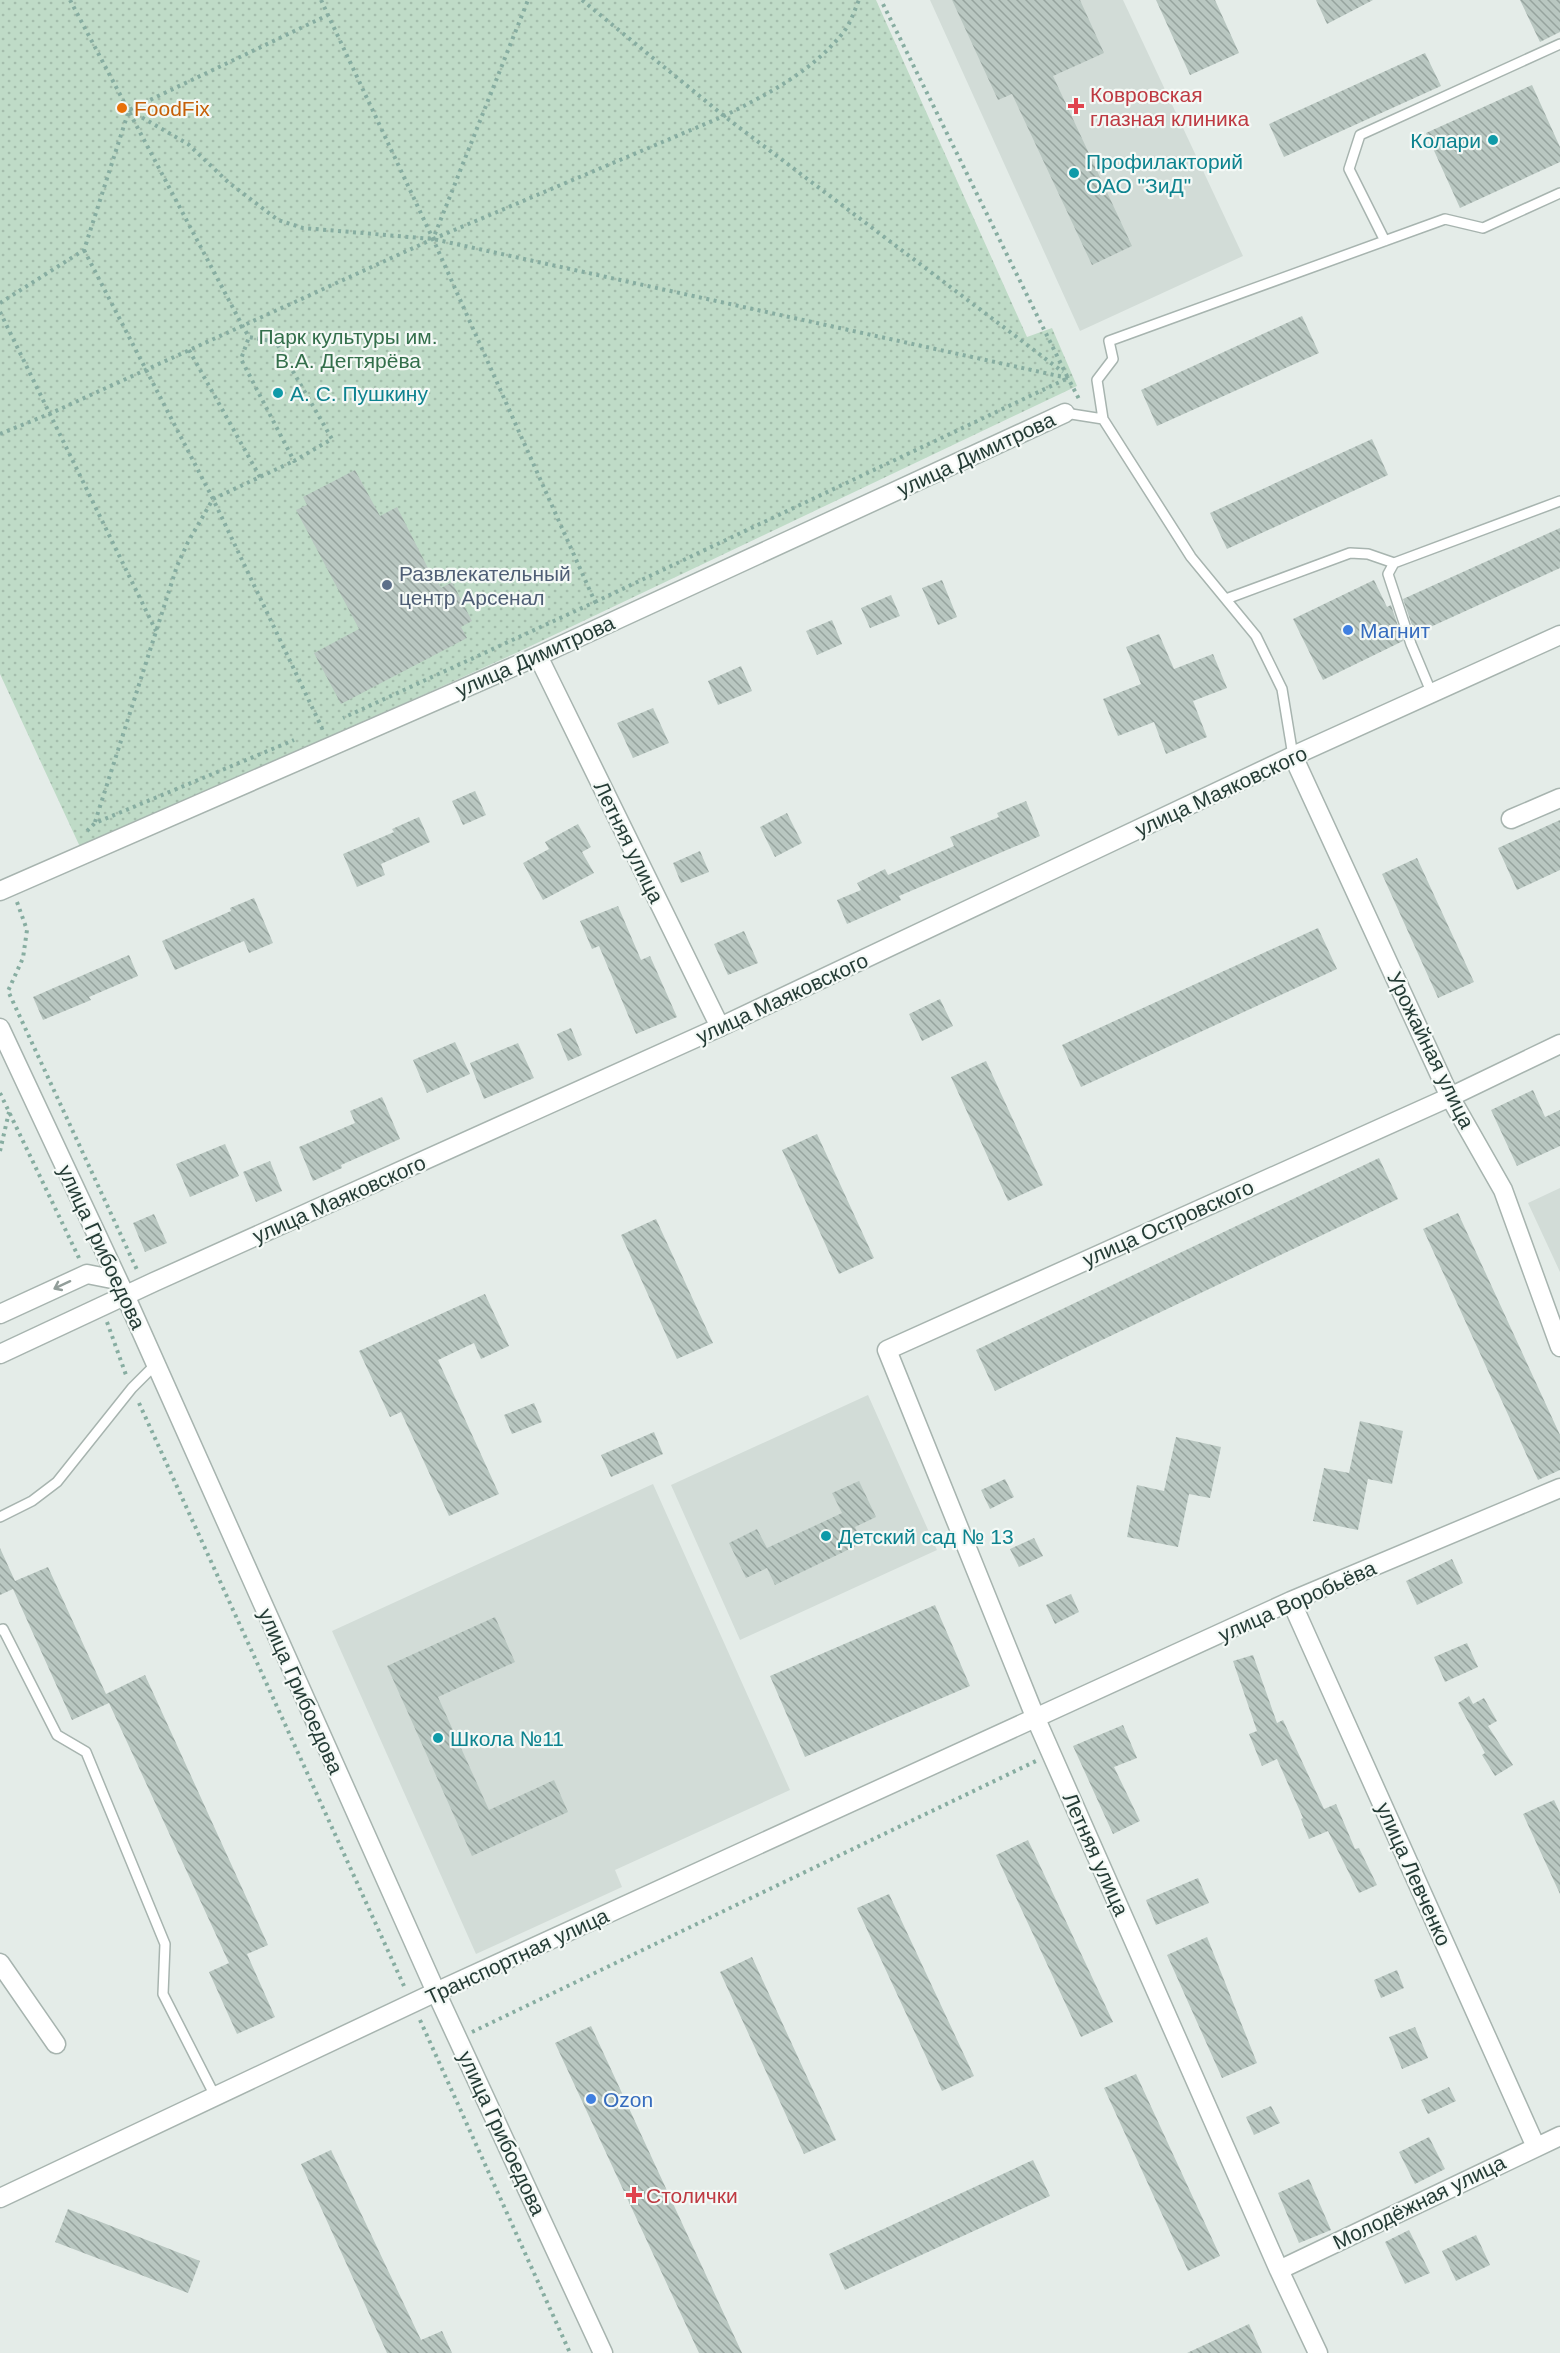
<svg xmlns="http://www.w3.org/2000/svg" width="1560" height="2353" viewBox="0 0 1560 2353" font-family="Arial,sans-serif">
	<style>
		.built { fill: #d2dcd7 }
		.park { fill: url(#park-dots) }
		.building { fill: url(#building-back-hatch) }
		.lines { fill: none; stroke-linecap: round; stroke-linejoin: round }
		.service-casing { stroke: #a7b4af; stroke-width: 12 }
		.minor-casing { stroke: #a7b4af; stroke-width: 21 }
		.tertiary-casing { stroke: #a7b4af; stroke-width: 21 }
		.path { stroke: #87ada1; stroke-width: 4; stroke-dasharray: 3 4.5; stroke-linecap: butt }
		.service { stroke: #fff; stroke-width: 9 }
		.minor { stroke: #fff; stroke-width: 18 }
		.tertiary { stroke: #fff; stroke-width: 18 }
		.oneway { stroke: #929e9a }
		.health-dot { fill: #e0444e; stroke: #f4f9f6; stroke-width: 2 }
		.food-dot { fill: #e8710a; stroke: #f4f9f6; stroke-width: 2 }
		.culture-dot { fill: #0f9aa8; stroke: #f4f9f6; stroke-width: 2 }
		.service-dot { fill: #5c6f8a; stroke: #f4f9f6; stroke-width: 2 }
		.shop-dot { fill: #3f7fe0; stroke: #f4f9f6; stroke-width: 2 }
		.labels { text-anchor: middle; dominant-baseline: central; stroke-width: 4.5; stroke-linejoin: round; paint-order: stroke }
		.health-label { font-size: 21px; fill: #be3a42; stroke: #f4f9f6; text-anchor: start }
		.food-label { font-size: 21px; fill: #c56008; stroke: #f4f9f6; text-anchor: start }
		.culture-label { font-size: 21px; fill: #0d838f; stroke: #f4f9f6; text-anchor: start }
		.park-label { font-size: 21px; fill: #336f4b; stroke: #f4f9f6 }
		.street-label { font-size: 21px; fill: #253c36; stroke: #f4f9f6 }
		.service-label { font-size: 21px; fill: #4e5e75; stroke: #f4f9f6; text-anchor: start }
		.shop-label { font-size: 21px; fill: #366cbe; stroke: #f4f9f6; text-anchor: start }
	</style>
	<defs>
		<pattern id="park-dots" width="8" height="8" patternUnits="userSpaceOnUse" patternTransform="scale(1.5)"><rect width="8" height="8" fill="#bfdbc7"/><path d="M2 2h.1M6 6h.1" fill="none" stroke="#a4bdac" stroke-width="1.8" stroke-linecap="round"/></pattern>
		<pattern id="building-back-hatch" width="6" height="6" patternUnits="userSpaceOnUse" patternTransform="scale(1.5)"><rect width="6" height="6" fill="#b9c7c1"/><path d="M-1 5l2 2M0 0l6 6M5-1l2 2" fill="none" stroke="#96a39e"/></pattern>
	</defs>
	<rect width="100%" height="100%" fill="#e4ece8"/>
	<!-- built -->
	<path class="built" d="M930,0H1123L1243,256L1080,331Z
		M1560,1188V1272L1528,1203Z
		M868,1395L937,1550L740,1640L671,1485Z
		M653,1484L790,1790L615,1870L622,1887L476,1954L332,1631Z"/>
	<!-- park -->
	<path class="park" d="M0,0H876L1027,337L1052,328L1077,386L516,653L81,849L0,674Z"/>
	<!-- building -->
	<path class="building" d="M952,0H1080L1104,53L1053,76L1132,246L1092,265L1012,94L998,100Z
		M1156,0H1215L1239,53L1190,75Z
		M1316,0H1373L1327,24Z
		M1520,0H1560V32L1540,42Z
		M1425,53L1441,86L1284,157L1269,124Z
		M1532,85L1560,147V162L1460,208L1426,133Z
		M1302,316L1319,353L1157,426L1141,390Z
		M1372,439L1388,475L1227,549L1210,513Z
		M355,470L380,516L397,507L431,574L433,573L441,588L452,582L472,621L461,627L467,638L341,704L314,653L359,629L296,510L307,505L303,497Z
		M1560,528V568L1415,634L1403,599Z
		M942,580L957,617L938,625L922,588Z
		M1374,580L1387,607L1391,605L1403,641L1323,680L1293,619Z
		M891,595L900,616L870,628L861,608Z
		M832,620L842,644L817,655L806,631Z
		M1159,634L1174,669L1213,654L1227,688L1193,701L1207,737L1166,754L1154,722L1118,736L1103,699L1141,684L1126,647Z
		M741,666L752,691L718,705L708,681Z
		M653,708L669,743L633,758L617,723Z
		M475,791L486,815L463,825L452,801Z
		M1026,801L1040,836L899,896L901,900L847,924L837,900L861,890L857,883L885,869L888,875L954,846L950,837L999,817L997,813Z
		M787,813L802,843L775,857L760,827Z
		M419,817L430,842L381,864L385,875L357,887L343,854L394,832L392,829Z
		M1560,820V870L1517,890L1498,848Z
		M578,824L591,847L582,852L594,873L543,900L523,863L549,849L545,842Z
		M700,851L709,872L681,883L673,863Z
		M1417,858L1474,982L1438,998L1382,874Z
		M254,898L273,943L249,953L244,941L175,970L162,941L231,911L230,908Z
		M618,906L641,960L650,956L677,1017L636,1034L599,946L592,949L580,921Z
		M1318,928L1337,969L1081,1087L1062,1045Z
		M744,931L758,963L728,975L714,944Z
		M129,955L138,976L89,997L91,1000L43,1020L33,997Z
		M940,999L953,1026L922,1041L909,1014Z
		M571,1028L582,1055L568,1061L557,1034Z
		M455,1042L470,1074L427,1093L413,1060Z
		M518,1043L534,1078L484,1099L470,1063Z
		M986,1061L1043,1185L1008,1201L951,1077Z
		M1533,1090L1545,1117L1560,1110V1146L1517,1166L1491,1110Z
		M382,1097L400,1139L341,1165L342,1168L313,1181L299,1147L355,1123L350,1111Z
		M817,1134L874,1258L839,1274L782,1150Z
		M225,1144L239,1176L190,1197L176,1164Z
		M1379,1158L1398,1199L995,1391L976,1350Z
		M270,1161L282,1191L256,1202L243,1172Z
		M1458,1213L1560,1435V1470L1538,1480L1423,1229Z
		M154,1214L167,1243L145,1252L133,1223Z
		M656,1219L713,1343L677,1359L621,1235Z
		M485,1294L509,1346L481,1359L474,1343L438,1360L499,1494L449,1516L401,1412L390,1417L359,1351Z
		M534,1403L542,1422L512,1434L504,1415Z
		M1360,1421L1403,1431L1392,1484L1368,1479L1358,1530L1313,1521L1324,1468L1349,1473Z
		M654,1432L663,1454L611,1477L601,1455Z
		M1176,1437L1221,1447L1210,1498L1189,1494L1178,1547L1127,1537L1137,1485L1164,1491Z
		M1005,1479L1014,1497L990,1509L981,1490Z
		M859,1481L876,1517L855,1527L862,1543L775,1585L767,1568L746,1578L729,1543L757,1529L767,1548L842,1513L832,1493Z
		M1034,1538L1043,1556L1019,1567L1010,1549Z
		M0,1548L15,1581L48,1567L106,1694L145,1675L268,1945L247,1954L275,2017L237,2034L209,1972L229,1963L109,1703L72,1720L13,1589L0,1595Z
		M1452,1559L1463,1583L1417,1605L1406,1581Z
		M1071,1594L1079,1612L1055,1624L1046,1605Z
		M935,1605L970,1686L805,1757L770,1676Z
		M495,1617L515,1662L438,1697L489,1810L554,1780L568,1812L472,1856L387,1666Z
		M1467,1643L1478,1667L1445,1682L1434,1657Z
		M1253,1655L1277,1723L1283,1720L1324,1809L1336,1804L1355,1849L1359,1848L1377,1885L1359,1893L1328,1831L1309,1839L1301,1819L1303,1818L1277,1759L1262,1766L1249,1734L1257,1731L1233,1661Z
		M1469,1696L1473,1704L1484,1698L1497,1721L1488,1726L1513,1765L1495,1776L1482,1755L1485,1753L1458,1703Z
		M1123,1725L1137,1758L1114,1767L1140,1821L1113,1834L1073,1746Z
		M1554,1800L1560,1813V1894L1523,1814Z
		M1028,1840L1113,2022L1081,2037L996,1855Z
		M1198,1878L1209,1903L1156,1925L1146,1900Z
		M889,1894L974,2076L942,2091L857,1908Z
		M1207,1937L1257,2063L1222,2078L1167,1955Z
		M752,1957L836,2140L804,2154L720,1972Z
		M1397,1970L1404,1988L1381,1998L1374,1980Z
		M591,2026L742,2353H699L555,2043Z
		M1415,2027L1428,2058L1402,2069L1389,2037Z
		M1136,2074L1220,2256L1188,2271L1104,2088Z
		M1449,2087L1456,2101L1428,2114L1421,2100Z
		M1271,2106L1280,2123L1254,2135L1246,2117Z
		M1429,2137L1445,2169L1415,2184L1399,2152Z
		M331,2150L421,2340L442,2331L452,2353H387L301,2164Z
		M1033,2160L1050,2196L845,2290L829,2254Z
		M1309,2179L1331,2230L1299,2243L1278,2193Z
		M68,2209L200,2261L188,2293L55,2242Z
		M1409,2230L1430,2273L1405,2284L1385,2242Z
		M1476,2235L1490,2265L1456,2281L1442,2251Z
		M1249,2324L1262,2353H1187Z"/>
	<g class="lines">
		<defs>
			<path id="service" d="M1385,241L1349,169L1360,135L1560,44
				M1065,413L1103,419L1191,557L1256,636L1282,689L1293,756
				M1103,419L1097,380L1113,359L1109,341L1445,219L1483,228L1560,193
				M1394,563L1388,574L1411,644L1432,694
				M1226,599L1350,553L1368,554L1394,563L1560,501
				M0,1517L32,1501L57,1482L132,1388L156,1364
				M0,1630L3,1629L57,1735L86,1752L165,1944L163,1994L215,2096"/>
			<path id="minor" d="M538,656L720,1027
				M1293,756L1450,1097L1503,1190L1560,1347
				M1511,819L1560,798
				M0,891L538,656L1065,413
				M1291,1601L1536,2147
				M0,1963L56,2044
				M0,2198L436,1992L1291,1601L1560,1488
				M1279,2270L1560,2136
				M1318,2353L1279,2270L1036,1719L887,1350L1450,1097L1560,1044"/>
			<path id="tertiary" d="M0,1028L125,1295L436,1992L603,2353
				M0,1314L87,1274L117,1280
				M0,1354L154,1282L720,1027L1293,756L1560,635"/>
		</defs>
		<!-- service casing -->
		<use href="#service" class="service-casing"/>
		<!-- minor casing -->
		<use href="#minor" class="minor-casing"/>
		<!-- tertiary casing -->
		<use href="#tertiary" class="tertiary-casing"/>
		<!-- path -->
		<path class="path" d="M70,0L242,325L249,337L276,342L332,439L294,461L241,359L249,337
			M321,0L433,239L595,602L343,718
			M582,0L724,116L1063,372
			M129,110L188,144L228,182L278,220L303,228L433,239L1068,378L1079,399
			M433,239L724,116C768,94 815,70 845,30C851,22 855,9 859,0
			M84,250L213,499L322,728L325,726
			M0,303L84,250L129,110L328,15
			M0,312L156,631
			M189,350L260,477
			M0,434L49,414L433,239L528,0
			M595,602L1068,378L881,0
			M95,822L177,566L188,542L213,499L294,461
			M87,831L95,823L294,740
			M17,902L27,930L23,958L8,991L138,1272
			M0,1093L79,1258
			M0,1151L9,1112
			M107,1322L126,1375
			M139,1403L404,1986
			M420,2020L570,2353
			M472,2032L1036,1761"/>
		<!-- service -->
		<use href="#service" class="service"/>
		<!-- minor -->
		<use href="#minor" class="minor"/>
		<!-- tertiary -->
		<use href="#tertiary" class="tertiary"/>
	</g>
	<!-- one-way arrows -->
	<defs><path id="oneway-shaft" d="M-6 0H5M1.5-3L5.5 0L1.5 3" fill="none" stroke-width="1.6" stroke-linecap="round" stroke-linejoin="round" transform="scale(1.5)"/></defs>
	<use class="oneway" href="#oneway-shaft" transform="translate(62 1285) rotate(155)"/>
	<!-- markers -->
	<g class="health-dot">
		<path d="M1073 97h6v6h6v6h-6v6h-6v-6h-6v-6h6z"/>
		<path d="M631 2186h6v6h6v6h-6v6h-6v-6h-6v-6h6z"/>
	</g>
	<circle class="food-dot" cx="122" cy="108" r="6"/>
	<g class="culture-dot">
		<circle cx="1493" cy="140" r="6"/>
		<circle cx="1074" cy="173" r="6"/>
		<circle cx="278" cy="393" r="6"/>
		<circle cx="826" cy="1536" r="6"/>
		<circle cx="438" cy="1738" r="6"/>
	</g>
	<circle class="service-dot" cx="387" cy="585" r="6"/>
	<g class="shop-dot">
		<circle cx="1348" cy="630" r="6"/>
		<circle cx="591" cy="2099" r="6"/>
	</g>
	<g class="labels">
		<!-- health labels -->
		<g class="health-label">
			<text x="1090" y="94">Ковровская<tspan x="1090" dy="24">глазная клиника</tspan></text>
			<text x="646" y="2195">Столички</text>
		</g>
		<!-- food labels -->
		<g class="food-label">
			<text x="134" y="108">FoodFix</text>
		</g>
		<!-- culture labels -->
		<g class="culture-label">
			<text x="1481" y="140" text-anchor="end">Колари</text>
			<text x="1086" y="161">Профилакторий<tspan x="1086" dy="24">ОАО "ЗиД"</tspan></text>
			<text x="290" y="393">А. С. Пушкину</text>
			<text x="838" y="1536">Детский сад № 13</text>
			<text x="450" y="1738">Школа №11</text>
		</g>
		<!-- park labels -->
		<g class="park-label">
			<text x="348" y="336">Парк культуры им.<tspan x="348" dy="24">В.А. Дегтярёва</tspan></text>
		</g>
		<!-- street labels -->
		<g class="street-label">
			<text transform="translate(976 454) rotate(-25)">улица Димитрова</text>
			<text transform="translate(535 656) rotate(-24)">улица Димитрова</text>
			<text transform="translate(1221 791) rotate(-25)">улица Маяковского</text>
			<text transform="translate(629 842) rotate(64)">Летняя улица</text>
			<text transform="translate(782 998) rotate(-25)">улица Маяковского</text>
			<text transform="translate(1431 1050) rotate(64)">Урожайная улица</text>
			<text transform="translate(339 1199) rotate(-24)">улица Маяковского</text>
			<text transform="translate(1168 1223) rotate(-24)">улица Островского</text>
			<text transform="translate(102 1247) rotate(65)">улица Грибоедова</text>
			<text transform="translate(1297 1601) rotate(-24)">улица Воробьёва</text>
			<text transform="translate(301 1691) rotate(66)">улица Грибоедова</text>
			<text transform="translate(1096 1854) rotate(66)">Летняя улица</text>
			<text transform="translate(1414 1874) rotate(66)">улица Левченко</text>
			<text transform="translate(517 1956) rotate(-25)">Транспортная улица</text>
			<text transform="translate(502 2133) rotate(65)">улица Грибоедова</text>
			<text transform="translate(1419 2202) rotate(-26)">Молодёжная улица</text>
		</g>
		<!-- service labels -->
		<g class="service-label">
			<text x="399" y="573">Развлекательный<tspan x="399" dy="24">центр Арсенал</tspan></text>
		</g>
		<!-- shop labels -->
		<g class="shop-label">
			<text x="1360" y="630">Магнит</text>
			<text x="603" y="2099">Ozon</text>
		</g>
	</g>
</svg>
